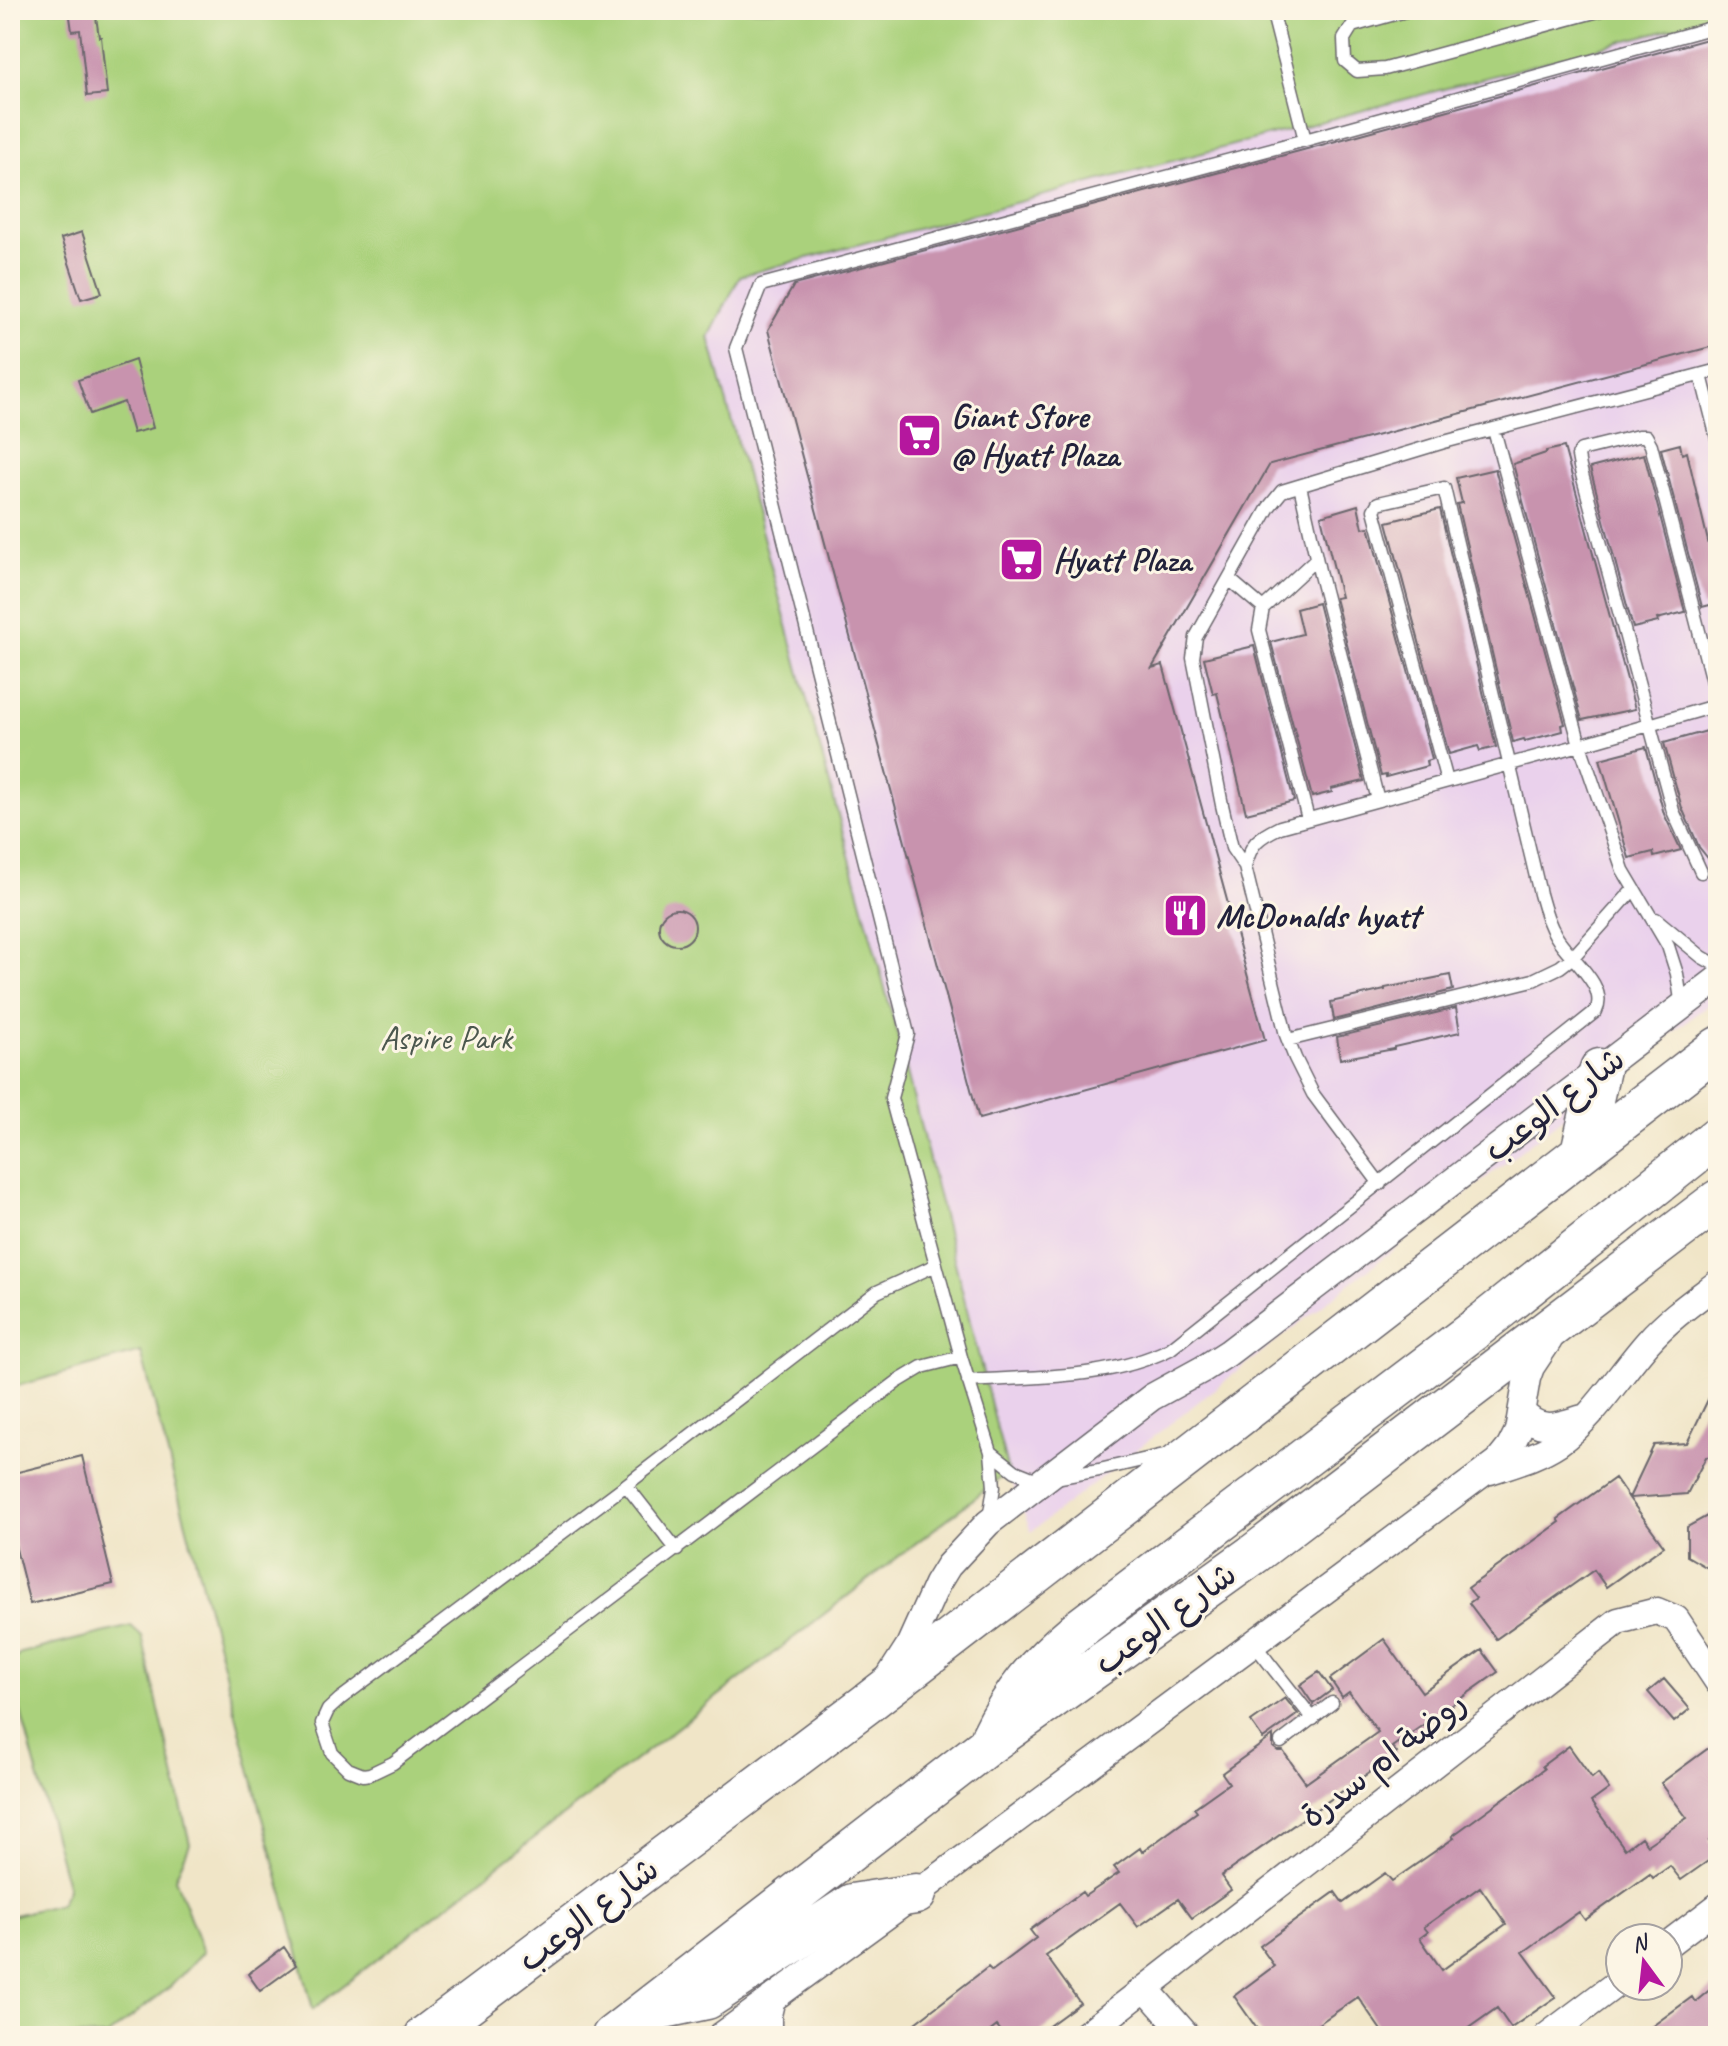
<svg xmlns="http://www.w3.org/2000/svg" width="1728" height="2046" viewBox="0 0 1728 2046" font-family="Caveat,'Playpen Sans Arabic',sans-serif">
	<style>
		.built { fill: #ead1ec }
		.green { fill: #aad17b; stroke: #667a5b; stroke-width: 2 }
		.building { fill: #c893ae; fill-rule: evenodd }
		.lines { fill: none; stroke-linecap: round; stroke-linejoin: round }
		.service-casing { stroke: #6a666c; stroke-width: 15 }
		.minor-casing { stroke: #6a666c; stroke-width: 29 }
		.primary-casing { stroke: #6a666c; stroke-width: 43 }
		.service { stroke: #fff; stroke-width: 12 }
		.minor { stroke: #fff; stroke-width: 26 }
		.primary { stroke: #fff; stroke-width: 40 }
		.labels { text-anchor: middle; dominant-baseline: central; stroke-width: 6; stroke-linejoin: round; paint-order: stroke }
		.poi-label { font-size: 34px; font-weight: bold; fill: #22223b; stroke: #fcf5e5; text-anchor: start }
		.park-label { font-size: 34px; fill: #4b574e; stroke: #fcf5e5 }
		.street-label { font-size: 34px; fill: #22223b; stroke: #fcf5e5 }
	</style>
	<rect width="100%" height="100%" fill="#fcf5e5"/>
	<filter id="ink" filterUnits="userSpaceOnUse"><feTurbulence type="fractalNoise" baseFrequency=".0125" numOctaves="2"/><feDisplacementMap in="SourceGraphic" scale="16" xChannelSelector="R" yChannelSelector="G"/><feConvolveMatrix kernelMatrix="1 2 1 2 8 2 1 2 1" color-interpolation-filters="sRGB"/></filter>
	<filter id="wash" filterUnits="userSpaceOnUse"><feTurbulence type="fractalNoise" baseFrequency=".006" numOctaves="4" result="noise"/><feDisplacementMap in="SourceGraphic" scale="32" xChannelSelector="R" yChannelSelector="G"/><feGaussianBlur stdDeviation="1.8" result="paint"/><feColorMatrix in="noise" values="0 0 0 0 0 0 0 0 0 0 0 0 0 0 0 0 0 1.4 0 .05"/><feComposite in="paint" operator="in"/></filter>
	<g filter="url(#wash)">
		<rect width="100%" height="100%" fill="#f0e5c7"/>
		<!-- built -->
		<path class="built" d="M1718,16V997L1031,1532L1008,1472L897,1033L709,337L740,276Z"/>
		<!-- green -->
		<path class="green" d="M10,10H1718V16L740,276L709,337L897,1033L1008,1472L313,2009L141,1352L10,1388Z
			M131,1626L142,1636L190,1844L175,1878L203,1952L171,1986L107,2036H10V1916L60,1904L68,1889L10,1671V1664L21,1653Z"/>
		<g id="blocks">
			<!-- building -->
			<path class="building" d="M69,10H95L99,37H101L107,94L87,96L80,30L72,31Z
				M1718,36V345L1270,464L1152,668L1163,665L1265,1040L979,1119L768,330L794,285L1307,149Z
				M82,232L102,293L81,299L61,239Z
				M135,360L153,428L133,433L124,402L90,414L78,380Z
				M1680,444L1682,454L1687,452L1718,584V603L1702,607L1661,449Z
				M1564,447L1635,709L1582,720L1513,464L1546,453V451Z
				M1644,454L1685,612L1657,619L1658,622L1633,628L1590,468Z
				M1495,469L1565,724L1562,725L1563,731L1525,741L1524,739L1513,742L1457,504L1462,503L1456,478Z
				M1358,505L1363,528L1369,527L1432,759L1426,761L1427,766L1386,777V775L1381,776L1335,598L1341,597L1321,516Z
				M1440,509L1496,747L1480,751L1478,746L1449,754L1387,522Z
				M1318,603L1364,781L1331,789L1332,792L1312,797L1271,642L1302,634L1296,609Z
				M1254,646L1294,801L1246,813L1217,693L1213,694L1204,658Z
				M1714,729L1718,746V871L1699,847L1682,808L1664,743Z
				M1646,747L1664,814L1681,850L1654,857L1653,852L1629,858L1600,759Z
				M659 927a18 18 0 1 1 36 0a18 18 0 1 1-36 0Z
				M1450,975L1453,990L1334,1020L1331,1002L1385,990V988Z
				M1456,1008L1460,1032L1394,1047V1049L1340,1059L1337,1037Z
				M1718,1379V1456L1706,1457L1687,1494L1629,1498L1664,1546L1606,1587L1594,1570L1496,1639L1469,1603L1476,1598L1468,1588L1560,1522L1558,1519L1615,1478L1629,1498L1654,1445L1687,1443Z
				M82,1456L113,1584L30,1604L10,1525V1474Z
				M1718,1510V1574L1687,1556V1527Z
				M1384,1639L1422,1692L1482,1650L1498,1672L1392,1747L1397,1753L1221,1876L1231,1890L1192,1918L1178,1899L1138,1927L1120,1903L1046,1956L1080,2003L1035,2036H1005L997,2026L984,2036H898L988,1967L992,1971L1036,1938L1030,1930L1082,1892L1085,1896L1119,1873L1114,1867L1140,1848L1142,1852L1197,1812L1194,1808L1229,1783L1222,1773L1273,1736V1747L1278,1751H1283L1306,1783L1378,1732L1349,1692L1342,1697L1330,1679Z
				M1319,1672L1332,1690L1313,1704L1300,1685Z
				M1664,1679L1690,1709L1674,1722L1648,1692Z
				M1285,1698L1298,1714L1263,1739L1251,1722Z
				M1569,1746L1592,1778L1598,1773L1609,1789L1591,1802L1625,1849L1641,1837L1647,1845L1687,1818L1661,1783L1710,1747L1718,1759V1834L1709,1841L1718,1854L1681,1880L1670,1866L1653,1878L1650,1874L1585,1920L1579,1912L1525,1951L1523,1952L1556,1997L1511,2028L1497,2008L1457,2036H1385L1358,1997L1317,2025L1325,2036H1262L1234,1996L1274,1966L1260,1946L1335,1892L1343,1903L1385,1873L1392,1881L1454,1838L1452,1836L1544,1769L1542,1766ZM1480,1887L1506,1924L1442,1970L1420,1938L1428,1932L1424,1927Z
				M284,1947L296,1965L260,1991L248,1974Z
				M1718,1983V2036H1639L1692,1997L1695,2002Z"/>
		</g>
	</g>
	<g filter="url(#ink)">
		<use href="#blocks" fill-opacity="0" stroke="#6a666c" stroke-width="2"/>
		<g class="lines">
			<defs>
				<path id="service" d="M1272,10L1305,140
					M1409,10L1352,26L1344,39L1345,61L1357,71L1385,69L1602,10
					M1701,375L1718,442
					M1494,430L1580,745L1623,870L1668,946L1677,974L1682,1006
					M1300,486L1320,575L1378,800
					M1229,579L1263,608
					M1308,819L1259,630L1263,608L1316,559
					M1245,867C1251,843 1257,838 1280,827L1580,745L1718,705
					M1701,872L1673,811L1580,467L1578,456L1581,450L1638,436H1646L1651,445L1718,705
					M1656,919L1702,957L1718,966
					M1288,1040L1533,980L1560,967L1573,957L1633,890
					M1380,1184L1313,1094L1295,1058L1286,1035L1245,867L1232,848L1222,805L1193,658L1196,637L1269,507L1282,491L1444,442L1718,370
					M936,1265L877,1292L626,1485L340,1699L328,1710L322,1723L332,1753L348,1769L363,1775L370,1774L393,1763L897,1382L922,1367L961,1357
					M968,1381C1036,1376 1107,1380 1170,1349L1596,1011C1609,986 1568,957 1556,936C1548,923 1544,909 1540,894L1444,488L1378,503L1374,510L1447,781
					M991,1452L1015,1471L1030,1477L1044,1480L1099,1470L1164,1455
					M626,1485L677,1550
					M989,1519L994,1487L991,1452L961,1357L891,1098L908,1034L736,348L761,285L1305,140L1718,26
					M1254,1644L1313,1719
					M1281,1742L1332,1703"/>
				<path id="minor" d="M1522,1412C1541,1434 1558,1425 1583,1418
					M1490,1471C1513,1463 1537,1457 1558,1443C1595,1416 1618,1376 1648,1342C1668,1319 1694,1301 1718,1283
					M891,1674L909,1646L937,1584L948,1566L988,1523L1152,1397L1203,1369L1228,1353L1718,979
					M1668,1944L1718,1906
					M1146,1989L1187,2036
					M721,2036L916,1894L1498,1462L1510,1447L1518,1431L1527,1378L1531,1367L1549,1340
					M768,2036V2015L772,1998
					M1084,2036L1618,1621L1657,1611L1676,1619L1718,1682
					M1547,2036L1620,1981"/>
				<path id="primary" d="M1581,1152L1600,1069
					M991,1737C1012,1693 1038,1663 1075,1632L1475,1329L1718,1136
					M655,2010L707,1999L852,1904L916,1894
					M425,2036L865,1705L1718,1047
					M612,2036L985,1747L1254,1554L1718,1200"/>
			</defs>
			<!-- service casing -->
			<use href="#service" class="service-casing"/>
			<!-- minor casing -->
			<use href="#minor" class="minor-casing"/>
			<!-- primary casing -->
			<use href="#primary" class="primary-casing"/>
			<!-- service -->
			<use href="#service" class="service"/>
			<!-- minor -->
			<use href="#minor" class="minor"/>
			<!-- primary -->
			<use href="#primary" class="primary"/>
		</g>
	</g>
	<!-- icons -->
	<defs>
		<symbol id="supermarket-square" viewBox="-11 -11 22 22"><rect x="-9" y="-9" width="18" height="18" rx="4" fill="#b5179e" stroke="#fcf5e5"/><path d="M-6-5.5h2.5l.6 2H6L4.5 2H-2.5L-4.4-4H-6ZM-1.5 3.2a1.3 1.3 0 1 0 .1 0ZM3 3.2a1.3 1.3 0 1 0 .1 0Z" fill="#fff"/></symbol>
		<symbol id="restaurant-square" viewBox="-11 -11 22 22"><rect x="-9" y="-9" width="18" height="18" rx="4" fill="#b5179e" stroke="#fcf5e5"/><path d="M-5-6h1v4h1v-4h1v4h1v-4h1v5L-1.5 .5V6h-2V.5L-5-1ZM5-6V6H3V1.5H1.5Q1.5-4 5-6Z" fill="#fff"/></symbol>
	</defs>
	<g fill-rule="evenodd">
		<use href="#supermarket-square" x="894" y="410" width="51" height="51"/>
		<use href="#supermarket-square" x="996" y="534" width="51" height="51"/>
		<use href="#restaurant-square" x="1160" y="890" width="51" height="51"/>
	</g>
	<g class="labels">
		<!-- poi labels -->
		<g class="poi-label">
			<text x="951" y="415">Giant Store<tspan x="951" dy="39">@ Hyatt Plaza</tspan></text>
			<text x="1053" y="559">Hyatt Plaza</text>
			<text x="1216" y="915">McDonalds hyatt</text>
		</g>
		<!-- park labels -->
		<g class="park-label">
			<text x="446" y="1037">Aspire Park</text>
		</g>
		<!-- street labels -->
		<g class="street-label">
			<text transform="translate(1554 1104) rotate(-37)">شارع الوعب</text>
			<text transform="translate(1165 1618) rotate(-36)">شارع الوعب</text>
			<text transform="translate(1383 1759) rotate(-38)">روضة ام سدرة</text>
			<text transform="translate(588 1914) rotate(-37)">شارع الوعب</text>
		</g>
	</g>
	<!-- margin -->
	<rect width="1728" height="2046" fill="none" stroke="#fcf5e5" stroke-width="40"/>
	<!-- north arrow -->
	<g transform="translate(1644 1962) rotate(345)"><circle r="38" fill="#fcf5e5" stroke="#a5a1a1" stroke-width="2"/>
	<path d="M0-6L14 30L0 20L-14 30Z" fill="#b5179e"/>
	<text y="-12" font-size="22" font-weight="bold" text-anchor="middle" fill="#22223b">N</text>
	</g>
</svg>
